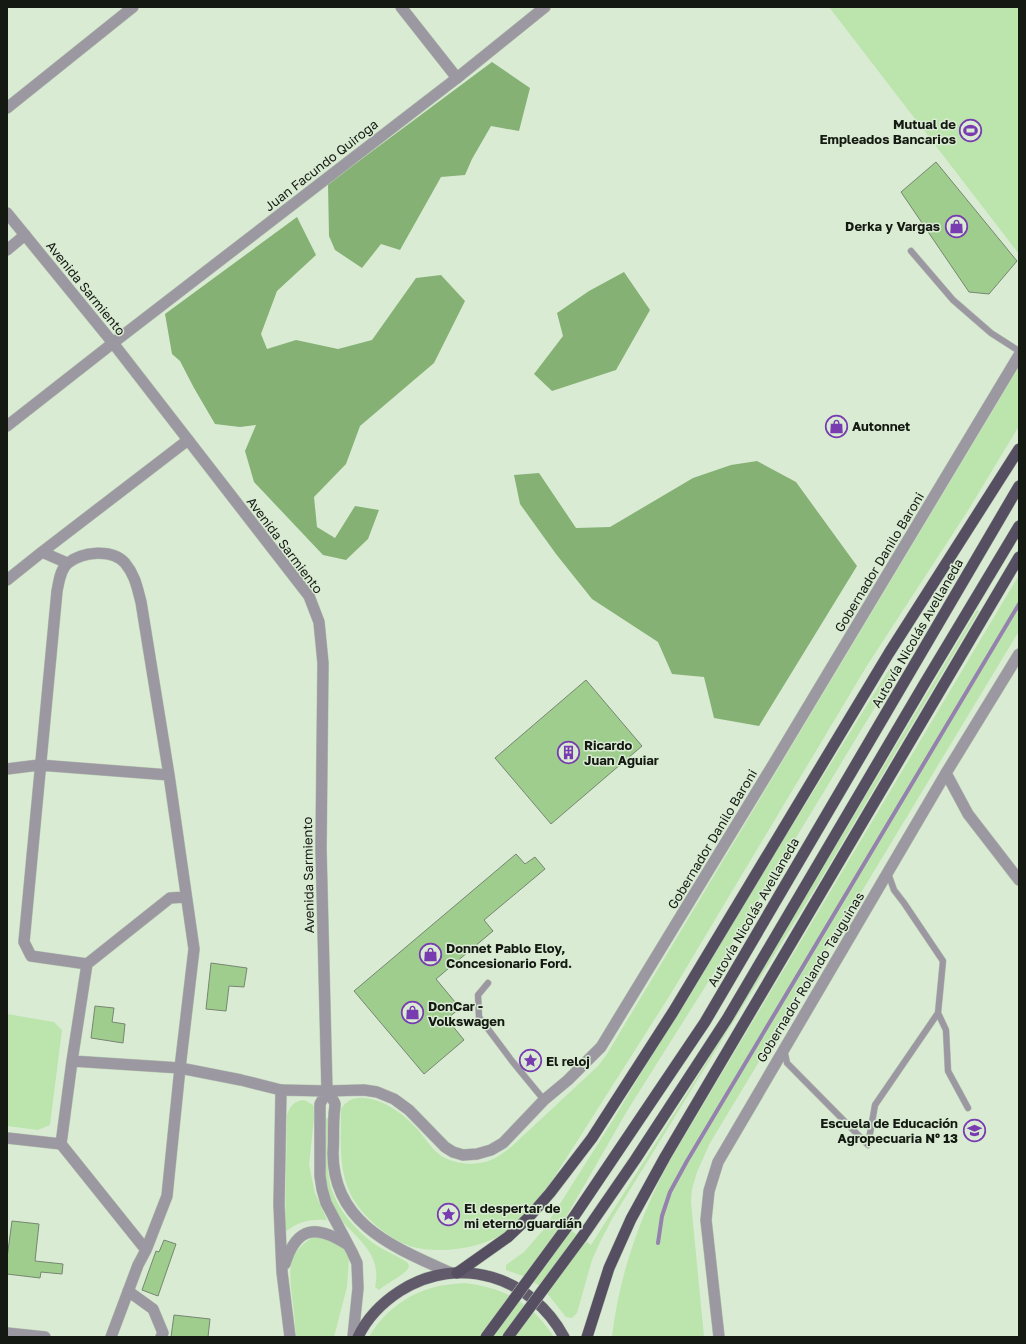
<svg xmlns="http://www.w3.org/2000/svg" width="1026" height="1344" viewBox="0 0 1026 1344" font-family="'Golos Text',sans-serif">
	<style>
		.green { fill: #bce4ad }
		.forest { fill: #85b174 }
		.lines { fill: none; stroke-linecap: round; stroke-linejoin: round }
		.stream { stroke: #9481ad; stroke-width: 4 }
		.building { fill: #9fcd8e; stroke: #778672 }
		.service-casing { stroke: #b6c5b1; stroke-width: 7 }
		.minor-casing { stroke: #b6c5b1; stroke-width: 12 }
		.tertiary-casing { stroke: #b6c5b1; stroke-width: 12 }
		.primary-casing { stroke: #b6c5b1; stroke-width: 12 }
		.trunk-casing { stroke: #b6c5b1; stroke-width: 12 }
		.service { stroke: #9c98a2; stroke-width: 6 }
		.minor { stroke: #9c98a2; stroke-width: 11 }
		.tertiary { stroke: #9c98a2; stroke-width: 11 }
		.primary { stroke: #615a6b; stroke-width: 11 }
		.trunk { stroke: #564f62; stroke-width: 11 }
		.trunk-bridge-casing { stroke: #b6c5b1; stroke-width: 12; stroke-linecap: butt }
		.trunk-bridge { stroke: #564f62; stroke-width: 11 }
		.labels { text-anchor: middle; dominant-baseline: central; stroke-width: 3; stroke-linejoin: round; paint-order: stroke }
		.poi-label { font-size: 13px; font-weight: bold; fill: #141a12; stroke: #daebd4; text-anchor: start }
		.street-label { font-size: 13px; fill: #141a12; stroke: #daebd4 }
	</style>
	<rect width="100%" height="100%" fill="#daebd4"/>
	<!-- green -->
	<path class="green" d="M829,7H1019V254Z
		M1019,367V426L967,512L868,664L670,995L541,1198C532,1207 524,1219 514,1227C489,1247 444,1255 413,1247C389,1240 360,1215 350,1193C338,1167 341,1137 341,1109C347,1100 354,1097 365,1098C385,1100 405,1115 418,1130C426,1139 433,1151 443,1157C456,1164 474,1166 488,1161C496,1159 504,1152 511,1147L598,1066L607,1054Z
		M1019,575V631L710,1143L697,1172L692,1189L691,1202L704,1337H612C619,1275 640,1217 669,1162Z
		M977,610L979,611L821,879L612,1219L600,1242L592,1260L577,1313L572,1318L566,1317L542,1287L523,1276L506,1270V1265L524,1252L544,1229L613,1120L708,961L890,668L897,671L722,960L627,1111L562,1224L591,1245L703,1068Z
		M7,1014L54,1022L62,1030L50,1125L38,1130L7,1126Z
		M304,1100L313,1105L315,1109L309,1165L315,1193L327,1220C309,1219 300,1221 285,1232L287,1115C290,1106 294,1101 304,1100Z
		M326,1118H328C328,1135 326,1153 328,1170C330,1201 350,1225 373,1243C384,1251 397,1255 408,1263L409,1267C404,1276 388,1282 379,1290L375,1287C384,1246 345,1235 331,1204C320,1177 325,1146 326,1118Z
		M313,1237L332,1238L345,1250L349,1258L347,1287L334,1337H296C295,1324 294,1310 292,1297C289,1269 287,1254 313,1237Z
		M465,1283C505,1288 532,1303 554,1337H369C381,1315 405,1296 428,1289C440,1285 453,1284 465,1283Z"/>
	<!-- forest -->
	<path class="forest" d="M492,62L530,88L519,131L491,126L472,159L465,175L441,177L400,250L381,244L362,268L335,250L329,236L328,184Z
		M297,217L316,255L277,291L261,334L267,349L296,340L338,349L372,340L416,278L441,275L465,301L434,363L360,426L346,464L314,497L317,527L335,538L355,506L379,510L368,539L346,560L323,555L254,482L245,451L256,425L240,427L215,424L194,388L180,361L172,354L165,314Z
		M624,272L650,310L616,370L552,391L534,374L563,336L557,313L589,291Z
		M757,461L796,482L857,566L759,726L714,718L704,677L672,674L658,642L592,599L556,554L520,504L514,475L539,473L576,528L610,527L693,478L731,465Z"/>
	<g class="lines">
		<!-- stream -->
		<path class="stream" d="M658,1243L662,1216L670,1192L687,1161L1019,604"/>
	</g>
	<!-- building -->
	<path class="building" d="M936,162L1017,261L989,294L969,292L901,192Z
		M586,680L642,746L551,824L495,758Z
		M516,854L525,864L535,857L545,869L484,920L493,931L436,979L460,1008L447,1019L464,1040L424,1074L354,991Z
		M211,963L247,968L244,987L229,986L226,1011L206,1009Z
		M95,1006L114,1008L112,1022L125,1024L123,1043L91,1038Z
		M12,1221L39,1224L35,1261L63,1264L62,1274L41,1272L40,1278L7,1274V1258Z
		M164,1240L176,1244L158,1296L142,1290L156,1251L159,1252Z
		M174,1315L210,1319L208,1337H171Z"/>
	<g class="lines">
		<defs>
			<path id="service" d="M911,251L953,300L991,333L1019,351
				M488,983L478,995L479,1017L512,1061L544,1100
				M938,1013L946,1030L948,1071L968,1108
				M784,1049L787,1063L868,1145L875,1105L938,1013L943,961L904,903L894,890L888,873"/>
			<path id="minor" d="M401,7L457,78
				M7,108L133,7
				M7,250L25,235
				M7,426L113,343
				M42,552L188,440
				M7,580L42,552L67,563
				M7,769L39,765L169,775
				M946,773L968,814L1019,880
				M87,964L31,956L24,942L57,591C59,582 60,569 68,563C82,552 112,548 125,563C135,575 137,587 141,602L169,775L194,949L180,1068L167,1196L146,1250L138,1265L111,1337
				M72,1061L180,1068L241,1080L281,1090
				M7,1138L61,1144
				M146,1250L61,1144L72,1061L87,964L170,898L186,897
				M128,1291L153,1309L163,1333L161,1337
				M7,1333L45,1337"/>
			<path id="tertiary" d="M7,213L113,343L309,596L319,622L323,663L321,849L327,1091L320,1104V1176L322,1189L326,1203L352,1252L357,1263L358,1288L353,1337
				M113,343L457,78L545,7
				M327,1091C329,1095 334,1100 335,1104C335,1108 334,1112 334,1116C333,1128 334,1141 333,1153C333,1225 396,1248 451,1273
				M285,1264C297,1225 317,1225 348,1245
				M290,1337L282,1272L279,1205L281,1090L327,1091L364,1090L377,1092L394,1099L409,1110L445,1147L453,1152L463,1155L477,1154L491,1150L503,1143L544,1100L568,1080L601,1047L774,763L1019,355
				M719,1337L706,1220L709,1191L718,1162L946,773L1019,654"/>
			<path id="primary" d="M358,1337C367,1318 383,1302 400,1291C459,1253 532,1277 564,1337"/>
			<path id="trunk" d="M567,1227L705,1022L1019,486
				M582,1237L635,1160L727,1019L923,686L1019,526
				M457,1273L508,1237L529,1217L550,1193L592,1138L673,1012L889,653L1019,449
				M587,1337L609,1268L631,1219L665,1157L1019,557"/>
		</defs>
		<!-- service casing -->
		<use href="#service" class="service-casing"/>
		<!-- minor casing -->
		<use href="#minor" class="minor-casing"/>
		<!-- tertiary casing -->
		<use href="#tertiary" class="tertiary-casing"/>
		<!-- primary casing -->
		<use href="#primary" class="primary-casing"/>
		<!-- trunk casing -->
		<use href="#trunk" class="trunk-casing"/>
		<!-- service -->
		<use href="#service" class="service"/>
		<!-- minor -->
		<use href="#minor" class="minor"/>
		<!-- tertiary -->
		<use href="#tertiary" class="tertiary"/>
		<!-- primary -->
		<use href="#primary" class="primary"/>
		<!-- trunk -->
		<use href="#trunk" class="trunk"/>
		<defs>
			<path id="trunk-bridge" d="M486,1337L567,1227
				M508,1337L582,1237"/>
		</defs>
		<!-- trunk-bridge casing -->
		<use href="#trunk-bridge" class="trunk-bridge-casing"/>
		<!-- trunk-bridge -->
		<use href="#trunk-bridge" class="trunk-bridge"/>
	</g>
	<!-- icons -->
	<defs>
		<symbol id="stadium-ring" viewBox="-11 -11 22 22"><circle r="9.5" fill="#daebd4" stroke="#783bb0" stroke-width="1.5"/><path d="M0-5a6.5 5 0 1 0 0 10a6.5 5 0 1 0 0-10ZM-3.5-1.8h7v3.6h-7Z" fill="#783bb0"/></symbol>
		<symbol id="shop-ring" viewBox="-11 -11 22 22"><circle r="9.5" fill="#daebd4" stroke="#783bb0" stroke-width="1.5"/><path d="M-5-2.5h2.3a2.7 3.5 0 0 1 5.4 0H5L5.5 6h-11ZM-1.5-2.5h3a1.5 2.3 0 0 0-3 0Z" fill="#783bb0"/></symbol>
		<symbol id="building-ring" viewBox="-11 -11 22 22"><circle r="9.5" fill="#daebd4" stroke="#783bb0" stroke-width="1.5"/><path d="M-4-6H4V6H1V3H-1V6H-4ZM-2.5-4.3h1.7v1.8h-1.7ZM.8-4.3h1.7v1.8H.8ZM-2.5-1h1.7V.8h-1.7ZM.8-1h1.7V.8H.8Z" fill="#783bb0"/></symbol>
		<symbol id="sight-ring" viewBox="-11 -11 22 22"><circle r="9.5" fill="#daebd4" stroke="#783bb0" stroke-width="1.5"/><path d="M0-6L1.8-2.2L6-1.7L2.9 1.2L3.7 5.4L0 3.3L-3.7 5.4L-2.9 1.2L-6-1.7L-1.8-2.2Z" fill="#783bb0"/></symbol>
		<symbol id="school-ring" viewBox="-11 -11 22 22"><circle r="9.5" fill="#daebd4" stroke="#783bb0" stroke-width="1.5"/><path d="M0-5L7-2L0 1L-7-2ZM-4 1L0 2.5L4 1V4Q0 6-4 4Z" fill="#783bb0"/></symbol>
	</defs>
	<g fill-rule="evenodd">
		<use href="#stadium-ring" x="958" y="118" width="25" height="25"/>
		<use href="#shop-ring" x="944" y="214" width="25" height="25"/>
		<use href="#shop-ring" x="824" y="414" width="25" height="25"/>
		<use href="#building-ring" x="556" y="740" width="25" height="25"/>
		<use href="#shop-ring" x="418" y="942" width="25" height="25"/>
		<use href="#shop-ring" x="400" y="1000" width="25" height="25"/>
		<use href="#sight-ring" x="518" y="1048" width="25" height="25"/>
		<use href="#school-ring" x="962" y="1118" width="25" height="25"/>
		<use href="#sight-ring" x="436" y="1202" width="25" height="25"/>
	</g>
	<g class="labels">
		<!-- poi labels -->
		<g class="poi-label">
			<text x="956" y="124" text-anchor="end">Mutual de<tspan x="956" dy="15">Empleados Bancarios</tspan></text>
			<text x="940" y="226" text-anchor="end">Derka y Vargas</text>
			<text x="852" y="426">Autonnet</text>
			<text x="584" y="745">Ricardo<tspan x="584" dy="15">Juan Aguiar</tspan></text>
			<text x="446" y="948">Donnet Pablo Eloy,<tspan x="446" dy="15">Concesionario Ford.</tspan></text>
			<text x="428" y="1006">DonCar -<tspan x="428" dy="15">Volkswagen</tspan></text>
			<text x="546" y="1061">El reloj</text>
			<text x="958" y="1123" text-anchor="end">Escuela de Educación<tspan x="958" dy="15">Agropecuaria N° 13</tspan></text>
			<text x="464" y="1208">El despertar de<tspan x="464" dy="15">mi eterno guardián</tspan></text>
		</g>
		<!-- street labels -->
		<g class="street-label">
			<text transform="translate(321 165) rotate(-38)">Juan Facundo Quiroga</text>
			<text transform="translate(86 288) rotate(51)">Avenida Sarmiento</text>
			<text transform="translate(285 545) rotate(53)">Avenida Sarmiento</text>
			<text transform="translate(879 562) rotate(-59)">Gobernador Danilo Baroni</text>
			<text transform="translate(917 633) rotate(-60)">Autovía Nicolás Avellaneda</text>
			<text transform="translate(712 839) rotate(-59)">Gobernador Danilo Baroni</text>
			<text transform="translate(308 875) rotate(-91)">Avenida Sarmiento</text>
			<text transform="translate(753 912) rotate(-60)">Autovía Nicolás Avellaneda</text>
			<text transform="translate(810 977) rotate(-59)">Gobernador Rolando Tauguinas</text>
		</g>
	</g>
	<!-- border -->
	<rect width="1026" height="1344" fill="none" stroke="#141a12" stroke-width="16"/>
</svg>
